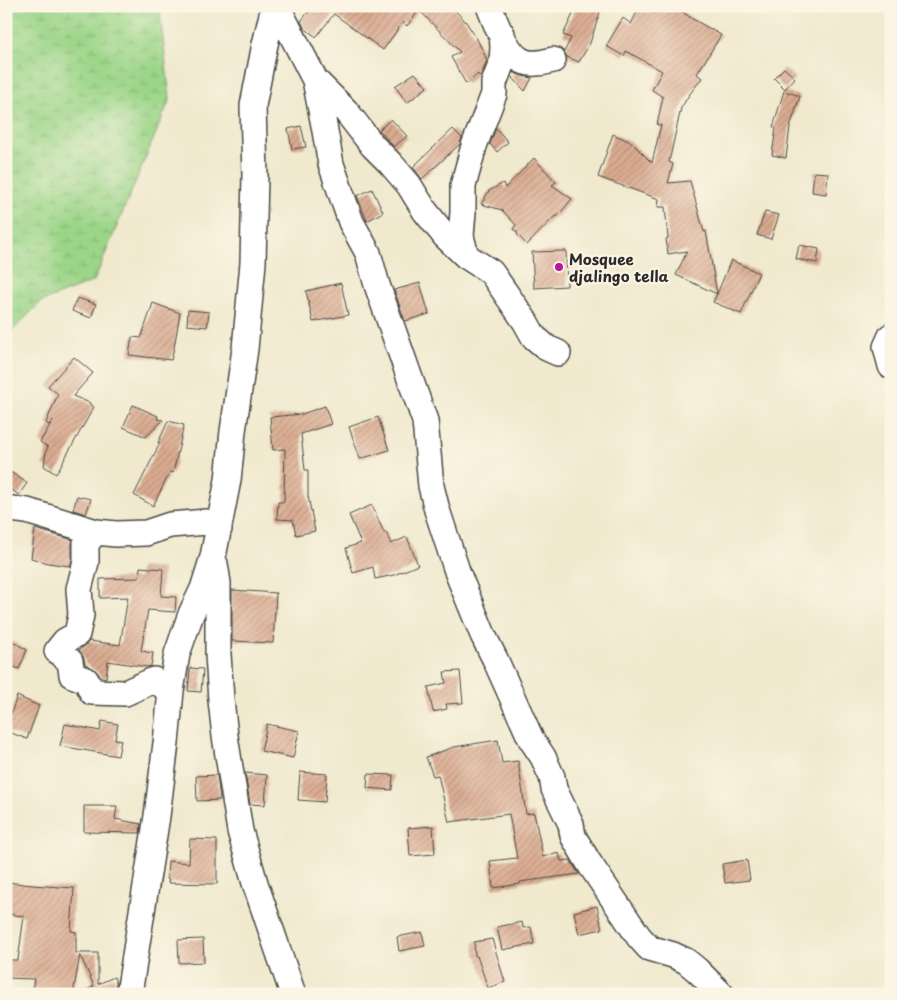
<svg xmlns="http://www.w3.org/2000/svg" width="897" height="1000" viewBox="0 0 897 1000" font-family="'Playpen Sans',sans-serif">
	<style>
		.wetland { fill: url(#wetland-marsh); stroke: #63805a }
		.building { fill: url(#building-hatch) }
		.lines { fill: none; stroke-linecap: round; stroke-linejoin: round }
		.minor-casing { stroke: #494843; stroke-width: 28 }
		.minor { stroke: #fff; stroke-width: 25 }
		.poi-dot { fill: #b5179e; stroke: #fcf5e5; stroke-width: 2 }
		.labels { text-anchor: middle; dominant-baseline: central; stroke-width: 4.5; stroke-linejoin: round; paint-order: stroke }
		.poi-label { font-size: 15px; font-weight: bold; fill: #2b2b2b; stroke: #fcf5e5; text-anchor: start }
	</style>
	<defs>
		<pattern id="wetland-marsh" width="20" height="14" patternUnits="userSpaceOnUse" patternTransform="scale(1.25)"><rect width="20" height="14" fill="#9bd588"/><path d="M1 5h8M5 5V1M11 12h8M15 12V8" fill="none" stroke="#86b776"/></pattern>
		<pattern id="building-hatch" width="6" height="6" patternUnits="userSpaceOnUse" patternTransform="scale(1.25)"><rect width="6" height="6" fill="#dbac91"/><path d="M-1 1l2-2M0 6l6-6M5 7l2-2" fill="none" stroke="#b28c77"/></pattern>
	</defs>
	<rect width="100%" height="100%" fill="#fcf5e5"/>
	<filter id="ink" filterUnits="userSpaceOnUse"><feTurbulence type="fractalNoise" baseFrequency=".02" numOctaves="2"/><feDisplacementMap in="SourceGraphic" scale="10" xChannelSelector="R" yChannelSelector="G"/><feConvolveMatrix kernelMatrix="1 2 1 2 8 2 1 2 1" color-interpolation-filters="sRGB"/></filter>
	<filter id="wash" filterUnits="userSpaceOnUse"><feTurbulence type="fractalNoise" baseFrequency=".0096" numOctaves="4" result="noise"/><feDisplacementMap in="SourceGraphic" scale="20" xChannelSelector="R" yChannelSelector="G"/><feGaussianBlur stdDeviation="1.12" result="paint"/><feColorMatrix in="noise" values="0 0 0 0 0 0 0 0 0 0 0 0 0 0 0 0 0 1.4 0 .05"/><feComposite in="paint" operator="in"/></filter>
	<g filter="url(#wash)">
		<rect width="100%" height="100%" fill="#f0e9ce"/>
		<!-- wetland -->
		<path class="wetland" d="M6,6H159L170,99L94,281L41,302L6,337Z"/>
		<g id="blocks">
			<!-- building -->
			<path class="building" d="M313,6H451L466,22L477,39L487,60L481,76L480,77L478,74L466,84L451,57L460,52L419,10L407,26L403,22L383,50L334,14L316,37L304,28L301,21Z
				M577,6H602L590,43L579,62L567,57L564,52L571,38L563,35Z
				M640,6L655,13L660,6H675L691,18L721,35L697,74L702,78L689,95L681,108L669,162L673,164L668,183L690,181L704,232L706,231L717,294L731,260L759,273L741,314L713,302L717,294L676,275L687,251L668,254L666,239L668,238L665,207H658L659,199L598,177L613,134L631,142L652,163L661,125H657L663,97L652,90L662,71L626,51L624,56L606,46L623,18L631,24Z
				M784,68L795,78L785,89L774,78Z
				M513,72L522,76L532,78L525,91L512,77Z
				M415,73L427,87L407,103L395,86Z
				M784,91L800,96L790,127L786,158L772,155L776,128L773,127Z
				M391,119L407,136L394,147L379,130Z
				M301,126L306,147L292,149L288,129Z
				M496,128L508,142L497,152L490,144Z
				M453,129L462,138L460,144L422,179L413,167Z
				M534,158L556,182L552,185L572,199L557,217L555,216L527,245L517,234L518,233L513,229L516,225L502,210L481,204L489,191L503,183L505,188Z
				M814,172L828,173L826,194L812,192Z
				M372,189L383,212L367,221L357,196Z
				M765,212L779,215L771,239L757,235Z
				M799,245L819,249L817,263L796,259Z
				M566,251L567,286L534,288L532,252Z
				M341,283L348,315L313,322L306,291Z
				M420,283L429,314L405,321L394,290Z
				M77,298L96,304L91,318L72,311Z
				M153,303L180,313L174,348L171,360L129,355L132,337L141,338Z
				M188,310L209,312L207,327L187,325Z
				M74,357L93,373L73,396L90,403V405L94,407L56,474L44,466L46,451L48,447L40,442L53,420L49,425L46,423L58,394L48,386Z
				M133,405L158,416L157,419L163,420L146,437L123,427Z
				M325,406L331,424L301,434L305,470H308V496L315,531L296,535L293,520L277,519L278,502H284L285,449L273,450L270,417L302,414Z
				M378,417L389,450L360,459L349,427Z
				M168,421L184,425L173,473L170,472L153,506L134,495L160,443H158Z
				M6,469L27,483L19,495L6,486Z
				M77,496L91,499L86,514L73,510Z
				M372,505L384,533L386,532L391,544L407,537L418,565L394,575L375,579L373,567L353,573L346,548L361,543L349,515Z
				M35,529L73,540L72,543V560L70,566L48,563L31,558Z
				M140,567L163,569L161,596L176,597L175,612L148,610L141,651L153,653L151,666L147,667L108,661L106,678L101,677L98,673L91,667L85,664L84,658L79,650L85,646L89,641L120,645L128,597L100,598V579L139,578Z
				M232,590L276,593L273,643L232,641Z
				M12,641L27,650L19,669L6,664V655Z
				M190,668L203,669L201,692L188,691Z
				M460,671L463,703L446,704L447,709L433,712L428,687L446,683L444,672Z
				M17,696L39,706L27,739L6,731V727Z
				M102,721L118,724L115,739L121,740L118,756L60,746L65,724L100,731Z
				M267,724L299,731L293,758L261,751Z
				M498,740L502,763L518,761L526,814L534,813L543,857L559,853L561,861L570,860L579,874L520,882V884L493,888L490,861L517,858L509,814L449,822L438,775L433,776L426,757L454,747Z
				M300,772L327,774L325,802L298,800Z
				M245,773L267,775L265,805L250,804Z
				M368,774L393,775L392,790L367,788Z
				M217,775L220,800L197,801L196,776Z
				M84,806H117L115,819L141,824L140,833L84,832Z
				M433,826L435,854L410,856L408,828Z
				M190,839L217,840V884L168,883L169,879H167L168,861L189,863Z
				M747,860L750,880L725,883L722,864Z
				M6,882L32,885L74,888L71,931L76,932V953H98V984L114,977L116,982L115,994H79L94,986L80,955L73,994H54L32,990L34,979L6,978V960H18L24,916L6,914Z
				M597,906L602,929L579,934L574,912Z
				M522,922L523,928L531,927L534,944L502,950L497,927Z
				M422,932L425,946L399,951L397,937Z
				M203,939L204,962L179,963L178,940Z
				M492,939L505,982L488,988L477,956H475L474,942Z"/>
		</g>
	</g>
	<g filter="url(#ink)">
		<use href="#blocks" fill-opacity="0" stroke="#494843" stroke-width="1"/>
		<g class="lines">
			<defs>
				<path id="minor" d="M277,6L315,80L323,120L331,164L351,222L368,253L377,285L425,421L431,486L437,510L458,574L483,635L495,659L531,739L543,757L552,777L554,789L571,824L573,836L589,863L639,937L649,948L673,955L686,961L697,970L721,994
					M489,6C495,22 508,57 525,62C534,65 545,62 553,60
					M315,80L346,111L373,146L391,164L409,185L425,211L445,236L466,256L491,272L525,321L534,337L547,348L558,353
					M466,256L461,236L463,212V186L474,146L494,94V83L502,62L503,47L502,34
					M891,336L886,347L891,366
					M6,511L11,509L27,511L96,532L116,534L146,533L170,525L207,522L219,529
					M96,532L86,543V562L79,589L81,615L77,634L65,641L57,651L70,661L72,675L86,680L92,692L125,693L154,680L171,691
					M215,564L218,583V654L221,700L225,736L240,831L255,883L293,994
					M129,994L157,816L166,743L171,691L177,654L191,614L203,589L213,557L228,480L233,431L245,349L253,263L255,175L253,106L264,49L274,6"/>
			</defs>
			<!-- minor casing -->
			<use href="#minor" class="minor-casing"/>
			<!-- minor -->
			<use href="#minor" class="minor"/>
		</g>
	</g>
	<!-- markers -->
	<circle class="poi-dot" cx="559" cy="267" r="5"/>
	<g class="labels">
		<!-- poi labels -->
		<g class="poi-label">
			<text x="569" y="258">Mosquee<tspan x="569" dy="17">djalingo tella</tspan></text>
		</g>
	</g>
	<!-- margin -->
	<rect width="897" height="1000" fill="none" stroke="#fcf5e5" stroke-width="25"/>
</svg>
